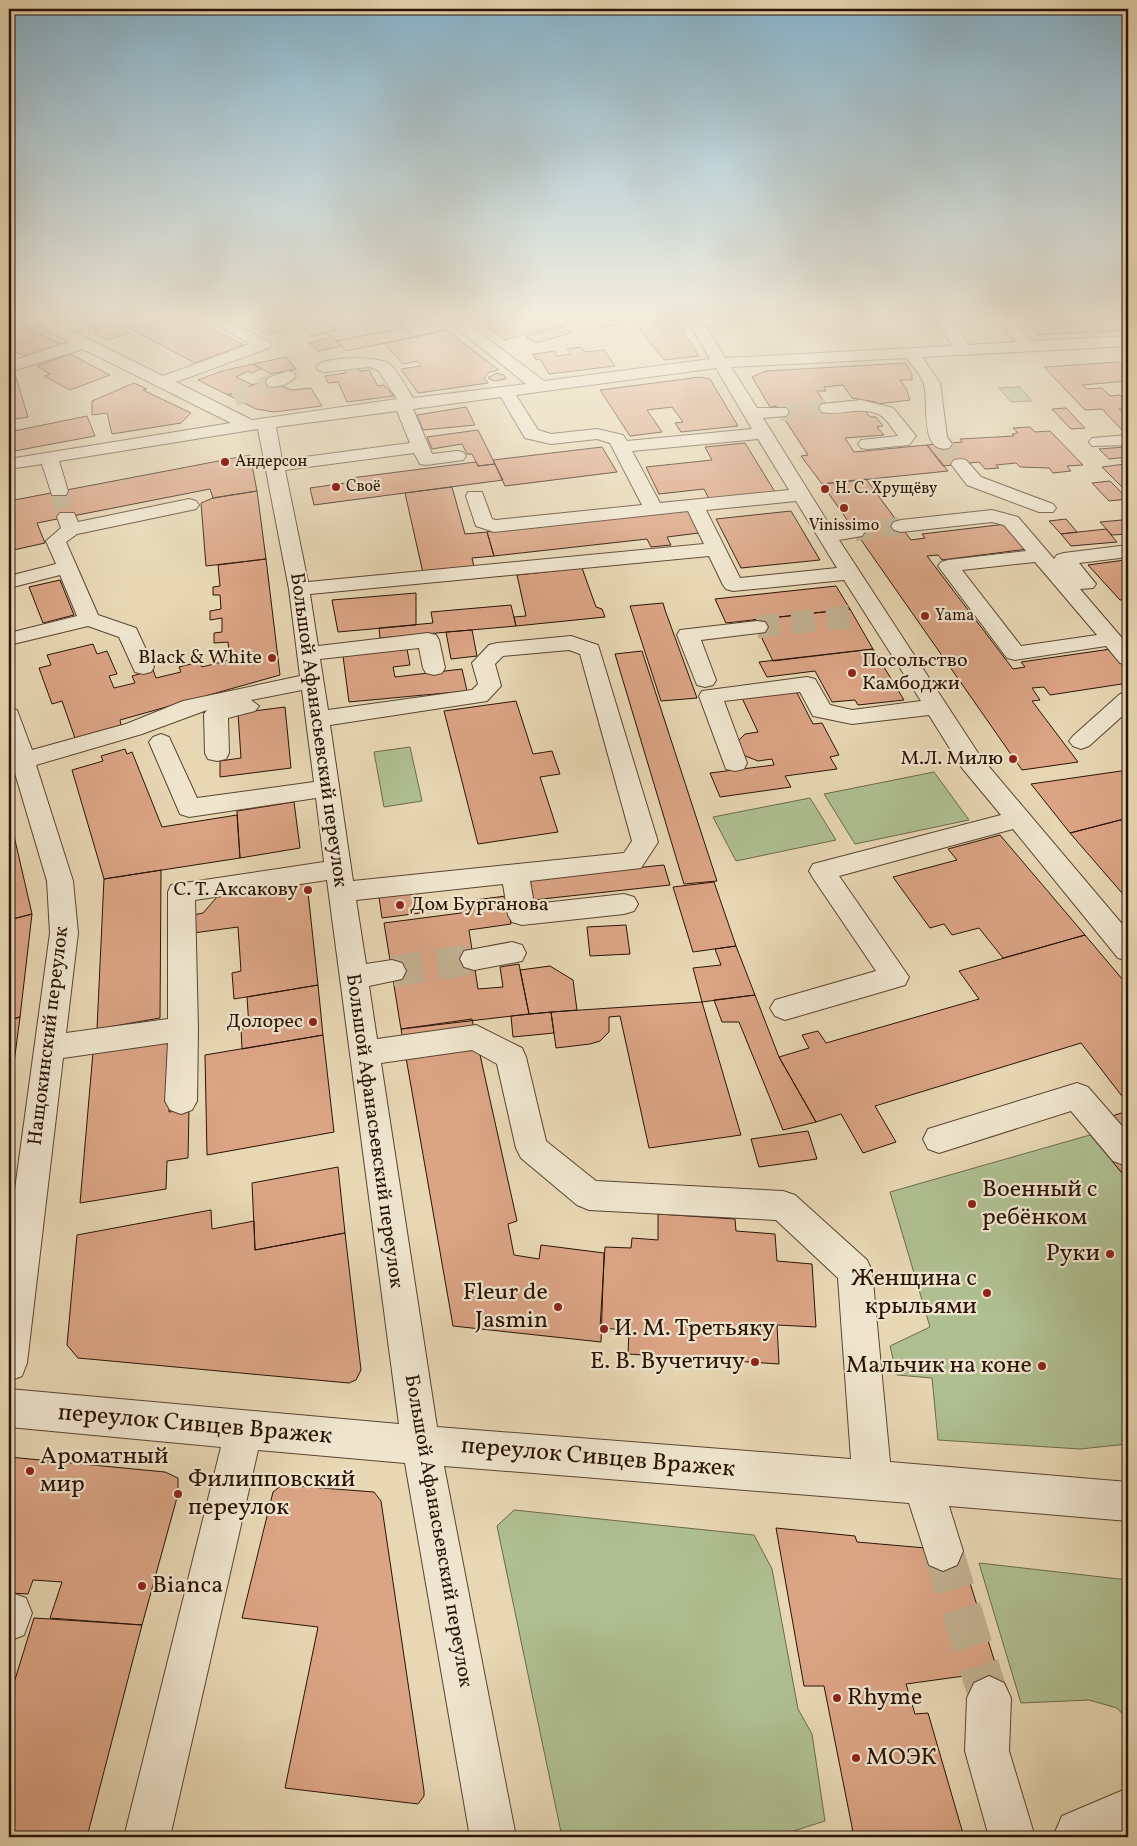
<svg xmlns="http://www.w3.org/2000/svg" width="1137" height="1846" viewBox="0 0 1137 1846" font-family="Vollkorn,serif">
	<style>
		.green { fill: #afbf91; stroke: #6c694b }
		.building { fill: #dba485; stroke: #2a1305 }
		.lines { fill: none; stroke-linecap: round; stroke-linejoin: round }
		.minor-tunnel-far3 { stroke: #c1b090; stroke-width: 18; stroke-dasharray: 18 9; stroke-linecap: butt }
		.minor-tunnel-far2 { stroke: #c1b090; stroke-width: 23; stroke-dasharray: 23 12; stroke-linecap: butt }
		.minor-tunnel-far1 { stroke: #c1b090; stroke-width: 31; stroke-dasharray: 31 15; stroke-linecap: butt }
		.minor-tunnel { stroke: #c1b090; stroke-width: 40; stroke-dasharray: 40 20; stroke-linecap: butt }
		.minor-casing { stroke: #594430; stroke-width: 2 }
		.minor { fill: #efe5ce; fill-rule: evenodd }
		.poi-dot { fill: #8f2418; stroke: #efe5ce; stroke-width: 2 }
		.labels { text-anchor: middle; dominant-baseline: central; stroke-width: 4.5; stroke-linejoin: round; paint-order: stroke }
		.far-poi-label { font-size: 16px; fill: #2a1305; stroke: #efe5ce; text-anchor: start }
		.poi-label { font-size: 20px; fill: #2a1305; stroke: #efe5ce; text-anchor: end }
		.street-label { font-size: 20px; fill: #2a1305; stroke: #efe5ce }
		.near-poi-label { font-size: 24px; fill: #2a1305; stroke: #efe5ce; text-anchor: start }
		.near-street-label { font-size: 24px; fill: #2a1305; stroke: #efe5ce }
	</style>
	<rect width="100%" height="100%" fill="#e7d7b3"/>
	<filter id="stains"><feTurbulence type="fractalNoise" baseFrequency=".004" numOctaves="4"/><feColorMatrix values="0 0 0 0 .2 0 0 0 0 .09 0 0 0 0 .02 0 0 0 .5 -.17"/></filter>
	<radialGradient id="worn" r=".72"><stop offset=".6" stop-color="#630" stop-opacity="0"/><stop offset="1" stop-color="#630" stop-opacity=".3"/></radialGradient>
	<!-- green -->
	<path class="green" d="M283,318L295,328L265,335L252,325Z
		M1020,387L1032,401L1011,402L999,388Z
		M410,747L422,801L384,807L374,752Z
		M934,772L969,820L855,844L824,794Z
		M810,798L836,840L736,861L713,817Z
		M1090,1135L1128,1180V1444L1080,1449L938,1440L932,1378L897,1375L890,1346L930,1327L890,1192Z
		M514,1510L754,1535L772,1569L798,1709L812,1734L825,1821L775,1837H562L497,1526Z
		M979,1563L1128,1580V1720L1117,1708L1089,1700L1021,1703Z"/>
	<!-- building -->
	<path class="building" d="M9,318H10L62,345L25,357L9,348Z
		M118,318H190L244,345L195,363L112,319Z
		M289,318H320L336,330L314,336Z
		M320,318H389L404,328L337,341L325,333L336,330Z
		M389,318H428L446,330L416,337Z
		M477,318L539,319L591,318L504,340Z
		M592,318H625L631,322L602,327Z
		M630,318H675L676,319L636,324Z
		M1022,318H1128V330L1037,335Z
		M676,319L699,356L664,360L636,324Z
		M116,325L130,333L108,340L94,333L99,331L95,329Z
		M562,327L571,333L536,343L526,337Z
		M404,328L416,337L346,351L337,341Z
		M446,330L499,370L489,372L484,378L488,383L418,393L401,369L421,366L417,361L403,364L384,343Z
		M331,337L342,346L318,351L309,343Z
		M581,347L585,352L604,350L615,366L549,374L540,359L536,360L533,354L555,351L557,356L571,354L567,349Z
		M70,354L110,375L70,390L44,376L50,374L37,366Z
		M286,357L296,369L271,374L253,364Z
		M1118,362L1128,371V381L1082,385L1087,389L1102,388L1110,396L1120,395L1128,403V408L1119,409L1128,418V430L1123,431L1102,409L1085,410L1044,367Z
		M905,363L912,374V380H900L906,388L910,400L878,404L876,402L852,398L843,385L824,387L826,391H817L831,412L864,409L870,417H876L883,426L877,427L884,435L845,438L854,452L927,445L948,471L822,484L801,456L808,455L776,406L770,407L752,377L766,371Z
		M253,364L261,369L251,373L248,371L236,377L253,385L228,395L198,380L222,371Z
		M359,367L360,371L369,370L378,386L384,385L394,396L347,402L338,382L328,383L325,376L346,373L345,369Z
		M496,373L504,375L506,379L494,381L488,378Z
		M15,374L28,417L9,420V375Z
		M700,377L710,379L738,426L681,432L675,423L683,422L672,407L647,410L662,432L630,436L600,390Z
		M267,379L291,390L311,388L322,406L274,412L256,409L228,395Z
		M134,383L147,389L143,390L191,413L181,423L112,434L107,413L92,415V401Z
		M466,407L475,425L423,430L417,415Z
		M1066,408L1085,428L1071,429L1052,409Z
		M87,416L95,436L9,452V432Z
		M1030,427L1035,432L1050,431L1083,465L1067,466L1071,471L1053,473L1049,468L1020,467L1016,463L996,465L999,468L985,469L979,462L943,466L927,445L962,442L960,439L1014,436L1012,434L1018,433L1013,428Z
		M478,430L495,464L478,466L472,454H467L462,444L432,449L427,437Z
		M745,443L775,492L709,499L704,489L659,494L646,467L712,460L705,447Z
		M602,447L617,472L505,486L493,460Z
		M1125,447L1128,450V457L1109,459L1099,449Z
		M250,455L257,491L213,498L210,489L37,523L45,543L9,551V501Z
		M1128,460V493L1102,467L1125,464L1121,461Z
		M476,462L478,466L495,464L503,480L314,505L310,488L352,482L351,478Z
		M866,479L911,540L925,538L922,534L1006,524L1028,549L942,560L938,555L927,556L1013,669L1025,667L1021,662L1111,649L1128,669V683L1050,695L1044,687L1032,688L1040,700L1032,701L1078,762L1022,770L822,484Z
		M1110,481L1128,499L1109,501L1092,483Z
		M452,487L465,534L487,532L494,556L472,558L474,567L423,573L405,493Z
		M257,491L266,559L206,566L201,503L213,498Z
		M688,511L699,533L667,537L671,545L651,547L647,539L494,556L487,532Z
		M791,511L820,560L741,568L716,519Z
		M1066,519L1077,532L1061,534L1049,521Z
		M1122,520L1128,526V534L1112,535L1100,522Z
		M1106,529L1117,542L1071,546L1061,534Z
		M266,559L280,675L120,720L121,725L75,738L62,701L52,704L39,668L51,665L47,655L93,644L97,654L107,651L117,674L109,676L114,688L135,683L132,676L153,670L156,678L181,672L179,667L199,662L202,667L230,660L228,642L214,643V633L222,632V618L210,620V611L221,609L220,595H213V587L220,586L218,565Z
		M1125,560L1128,564V599L1120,600L1088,565Z
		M582,568L596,607L602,609L605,617L516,626L514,617L526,616L517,575Z
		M60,580L74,615L43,623L29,587Z
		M836,586L850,609L726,623L715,599Z
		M416,593V625L338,632L332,600Z
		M663,603L665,610L697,698L661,701L630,606Z
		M511,605L516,626L380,638L379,628L433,623L431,612Z
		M850,609L873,649L773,661L753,620Z
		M472,630L477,656L451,659L446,632Z
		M407,649L410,665L393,667L395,677L462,669L467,691L349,702L343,656Z
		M873,649L904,700L858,705L855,700L832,702L815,671L767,677L759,662Z
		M642,651L717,881L684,884L615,654Z
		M796,691L813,724L822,723L839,755L830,757L837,769L785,776L791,787L720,797L710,773L774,765L772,759L758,761L743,755L737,742L745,734L758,732L742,698Z
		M516,701L533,754L552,751L560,774L540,777L558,832L478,844L444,711Z
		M285,707L291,768L220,777V761L241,758L238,713Z
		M125,749L127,754L132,752L162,827L237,815L240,858L104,879L72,770L103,761L101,756Z
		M1128,770V818L1070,833L1031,784Z
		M294,802L300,848L240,858L237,811Z
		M9,814L32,914L9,920Z
		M1128,818V900L1070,833Z
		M1000,835L1085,935L1003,958L979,928L952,935L944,924L930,928L893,877L957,860L948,849Z
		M664,865L670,885L533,900L530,879Z
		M161,870L160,1018L97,1029L104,879Z
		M714,882L736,946L693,952L673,887Z
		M307,883L318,985L234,999L232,973L241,971L238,927L193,933V915L203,913L217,897Z
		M417,891L420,913L382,918L379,897Z
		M506,896L511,924L469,930L478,989L503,987L500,967L519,964L529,1014L401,1029L384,923L461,913L459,902Z
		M32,914L20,1017L9,1020V920Z
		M626,925L630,954L590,956L587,927Z
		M1085,935L1128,986V1104L1081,1043L875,1106L896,1142L863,1153L841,1114L816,1122L779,1057L809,1048L802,1035L818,1031L826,1043L979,999L959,971Z
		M736,946L755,995L702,1002L693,968L721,965L715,949Z
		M550,966L573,980L577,1010L529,1014L520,970Z
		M318,985L323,1035L242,1049L241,1029L249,1027L247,997Z
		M755,995L779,1057L816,1122L783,1130L739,1022H722L714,1000Z
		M702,1002L741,1135L649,1148L620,1016L609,1017V1032L600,1041L590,1044L556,1048L551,1012Z
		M551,1012L554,1033L513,1037L511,1016Z
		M20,1017L9,1101V1020Z
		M472,1019L517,1221L508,1224L514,1255L539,1259L541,1245L604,1253L601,1342L453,1326L401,1029Z
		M323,1035L334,1132L207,1155L205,1055Z
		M171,1040L169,1112L189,1109L188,1158L167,1161L166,1189L80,1203L93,1052Z
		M1128,1111V1138L1112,1116Z
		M808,1131L817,1159L759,1167L751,1139Z
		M1128,1155V1180L1112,1161Z
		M338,1167L345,1233L255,1250L252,1183Z
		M211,1210L212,1229L254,1221L255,1250L345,1233L361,1370L356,1380L349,1383L78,1358L67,1345L77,1235Z
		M658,1214L735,1219L736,1231L775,1234L777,1261L812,1264L816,1327L777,1325L779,1364L628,1354L629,1330L600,1328L605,1247L631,1248L632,1238L658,1240Z
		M9,1457L165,1472L178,1478V1494L142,1625L50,1618L62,1582L33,1580L28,1594L9,1593Z
		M282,1485L374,1492L381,1501L424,1791V1796L418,1804L285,1788L318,1627L242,1618L273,1492Z
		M776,1528L855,1536L857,1542L960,1551L1002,1685L980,1700L969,1690L964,1676L906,1684L915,1714L928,1713L964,1837H854L824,1686H804Z
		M34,1618L142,1625L87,1837H9V1699Z"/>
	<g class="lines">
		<!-- minor-tunnel-far3 -->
		<path class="minor-tunnel-far3" d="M1087,318L1100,331
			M234,398L274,382
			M780,412L828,408
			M943,444L960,464
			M59,491L67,517
			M855,532L901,526"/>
		<!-- minor-tunnel-far2 -->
		<path class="minor-tunnel-far2" d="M757,627L854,616"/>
		<!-- minor-tunnel-far1 -->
		<path class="minor-tunnel-far1" d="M392,971L474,959"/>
		<!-- minor-tunnel -->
		<path class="minor-tunnel" d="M943,1551L989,1698"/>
		<defs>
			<path id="minor" d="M26,318H45L61,326L88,318H109L107,321L74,332L163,376L250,344L216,324C224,315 239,318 250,318L248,321L237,325L269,342L271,345L269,348L176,382L252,420L397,399L378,370L369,367L324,372L318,370L316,367C323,356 377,356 388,363C396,368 408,390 413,398L526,384L444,318H460L544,381L710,359L686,318H790L782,323L706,326L725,358L953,346L936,323H902L899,320L901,318H948L969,345L1016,342L996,318H1011L1032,341L1128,336V346L922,357L940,383L947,437L952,444L949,448C919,455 929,402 924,384C921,375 912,365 906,358L731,367L757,408H786L789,412L786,416L763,418L832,529L855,526L862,528L865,532L862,536L839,540L980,756L1128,931V961L1118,958L1013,829L839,876L909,977L905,985L895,988L785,1020L775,1016L770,1008L775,1000L876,971L813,878L809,871L813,864L1001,815L962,768L929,715L852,724L813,716L800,692L724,701L747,763L744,769L735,771L726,769L699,696L702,691L807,677L815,679L830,705L852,710L921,701L844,580L733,591L726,589L723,585L709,556L310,594L318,646L428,633L436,635L439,640L445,668L442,673L434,675L426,673L423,668L419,648L320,659L328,710L472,690L478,684L472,663L489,645L497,643L571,636L598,645L658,842L641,868L530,881L534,904L624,894L634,897L638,904L634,911L624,914L522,925L512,922L508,915L503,884L356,900L366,964L392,960L402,963L406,971L402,979L369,986L377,1039L476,1025L522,1048L526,1057L546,1141L596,1181L783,1191L795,1195L867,1260L872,1271L890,1462L1128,1482V1521L949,1506L963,1551L957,1565L943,1571L929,1565L909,1503L444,1466L516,1837H470L405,1463L258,1450L170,1837H124L221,1447L9,1427V1389L399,1424L327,880L195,900L198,1029L197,1101L192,1110L181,1114L170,1110L165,1101L168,1043L63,1058L27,1363L22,1376L9,1381V1233L50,933L47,881L9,753V708L17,710L32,750L126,724L183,701L300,676L289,589L258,429L59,461L68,491L66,495H52L42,464L9,469V459L231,423L83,349L9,372V362L70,342L29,321ZM716,368L752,429L627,441L623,435L597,429L551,434L538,430L516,395ZM501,397L525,438L551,444L597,439L610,443L642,505L496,520L492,519L482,492H468L466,496L476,526L494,532L688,511L704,544L308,582L285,470L414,453L420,464L426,465L463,460L466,456L463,452L457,451L432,454L413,409ZM397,411L410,443L282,460L276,427ZM758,439L789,490L660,503L632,451ZM796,501L837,568L740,578L706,510ZM569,650L580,654L632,841L624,853L353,881L330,725L487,701L501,686L495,664L503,656ZM302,690L314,782L197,798L169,737L161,734L153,737L149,742L180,814L189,817L316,798L324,862L171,885L168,892V1019L66,1033L78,933L73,881L36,765L142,734L207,710L204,714L205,753L208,759L217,761L226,759L229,753L228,718L255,711L259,706L251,700ZM472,1050L497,1064L516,1148L521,1158L577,1205L589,1210L776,1220L838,1278L851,1459L437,1427L381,1063Z
				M288,371L294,373L296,376C291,384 277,388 268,386L266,382L268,378Z
				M861,400L893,408L916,436L909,445L867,449L861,448L858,444L861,440L898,436C893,430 887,419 880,415C861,405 841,416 822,412L819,408L822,404Z
				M1128,435V445L1092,446L1089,442L1092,438Z
				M960,459L966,460L981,477L1053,504L1056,508L1053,512H1039L967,485L951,464L954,460Z
				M189,499L196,501L199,505L196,509L77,534L66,542L98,615L136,628L154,667L151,672L143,674L135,672L119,637L88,626L9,645V633L77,616L60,575L9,588V576L56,564L46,541L61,528L57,517L60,513H74L78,522Z
				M992,510L1018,517L1054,559L1057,555L1064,553L1128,545V557L1079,563L1096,584L1093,588L1080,589L1128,645V665L1120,663L1106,646L1015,660L1007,658L938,566L941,562L948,560L1026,551L1004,525L992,522L901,532L894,530L891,526L894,522L901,520ZM1035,562L1097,635L1021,646L962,570Z
				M757,621L765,622L768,627L765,632L701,640L716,680L713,685L705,687L697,685L677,635L680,630Z
				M1128,692V711L1089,746L1081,749L1073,746L1069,741L1073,736L1120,694Z
				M512,942L522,945L526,953L522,961L474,970L464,967L460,959L464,951Z
				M1077,1083L1088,1087L1128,1133V1163L1124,1165L1113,1161L1071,1111L939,1153L928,1149L923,1139L928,1129Z
				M9,1592L26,1598L32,1613L24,1635L9,1641Z
				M989,1676L1004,1683L1011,1698L1009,1751L1035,1837H989L965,1751L967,1698L974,1683Z
				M1128,1788V1834L1120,1837H1057L1055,1832L1062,1816Z"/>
		</defs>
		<!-- minor casing -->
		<use href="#minor" class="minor-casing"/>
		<!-- minor -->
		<use href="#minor" class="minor"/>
	</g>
	<!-- sky -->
	<linearGradient id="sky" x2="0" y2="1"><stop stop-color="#87b6d0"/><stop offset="0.55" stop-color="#f4eddd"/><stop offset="1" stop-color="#f4eddd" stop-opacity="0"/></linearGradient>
	<rect width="1137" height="576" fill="url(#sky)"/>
	<!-- markers -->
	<g class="poi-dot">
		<circle cx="225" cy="462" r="5"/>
		<circle cx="336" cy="487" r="5"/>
		<circle cx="825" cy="489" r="5"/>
		<circle cx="844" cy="508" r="5"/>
		<circle cx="925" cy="616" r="5"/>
		<circle cx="272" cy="658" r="5"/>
		<circle cx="852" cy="673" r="5"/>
		<circle cx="1013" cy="759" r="5"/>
		<circle cx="308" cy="890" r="5"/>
		<circle cx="400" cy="905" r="5"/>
		<circle cx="313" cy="1022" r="5"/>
		<circle cx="972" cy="1204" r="5"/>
		<circle cx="1110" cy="1254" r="5"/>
		<circle cx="987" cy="1293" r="5"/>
		<circle cx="558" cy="1307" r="5"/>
		<circle cx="604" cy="1329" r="5"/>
		<circle cx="755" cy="1362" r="5"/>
		<circle cx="1042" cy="1366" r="5"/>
		<circle cx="30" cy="1471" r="5"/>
		<circle cx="178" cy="1494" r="5"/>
		<circle cx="142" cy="1586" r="5"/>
		<circle cx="837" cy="1698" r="5"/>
		<circle cx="856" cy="1758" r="5"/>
	</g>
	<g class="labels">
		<!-- far-poi labels -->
		<g class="far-poi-label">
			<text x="235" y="462">Андерсон</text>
			<text x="346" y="487">Своё</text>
			<text x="835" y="489">Н. С. Хрущёву</text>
			<text x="844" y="526" text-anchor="middle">Vinissimo</text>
			<text x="935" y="616">Yama</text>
		</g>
		<!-- poi labels -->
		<g class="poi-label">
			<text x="262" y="658">Black &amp; White</text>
			<text x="862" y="661" text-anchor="start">Посольство<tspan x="862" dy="23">Камбоджи</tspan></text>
			<text x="1003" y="759">М.Л. Милю</text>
			<text x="298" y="890">С. Т. Аксакову</text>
			<text x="410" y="905" text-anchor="start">Дом Бурганова</text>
			<text x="303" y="1022">Долорес</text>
		</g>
		<!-- street labels -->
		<g class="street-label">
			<text transform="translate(318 730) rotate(82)">Большой Афанасьевский переулок</text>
			<text transform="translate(49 1036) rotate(-83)">Нащокинский переулок</text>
			<text transform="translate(374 1131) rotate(82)">Большой Афанасьевский переулок</text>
			<text transform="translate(438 1531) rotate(80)">Большой Афанасьевский переулок</text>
		</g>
		<!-- near-poi labels -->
		<g class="near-poi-label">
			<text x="982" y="1190">Военный с<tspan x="982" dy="28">ребёнком</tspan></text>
			<text x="1100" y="1254" text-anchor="end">Руки</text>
			<text x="977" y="1279" text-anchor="end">Женщина с<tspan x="977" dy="28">крыльями</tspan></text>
			<text x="548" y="1293" text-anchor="end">Fleur de<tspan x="548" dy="28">Jasmin</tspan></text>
			<text x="614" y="1329">И. М. Третьяку</text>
			<text x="745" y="1362" text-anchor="end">Е. В. Вучетичу</text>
			<text x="1032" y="1366" text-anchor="end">Мальчик на коне</text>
			<text x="40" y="1457">Ароматный<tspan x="40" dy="28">мир</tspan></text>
			<text x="188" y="1480">Филипповский<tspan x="188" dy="28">переулок</tspan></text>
			<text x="152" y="1586">Bianca</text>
			<text x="847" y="1698">Rhyme</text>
			<text x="866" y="1758">МОЭК</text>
		</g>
		<!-- near-street labels -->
		<g class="near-street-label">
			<text transform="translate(195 1425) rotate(5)">переулок Сивцев Вражек</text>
			<text transform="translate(598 1458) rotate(5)">переулок Сивцев Вражек</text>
		</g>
	</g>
	<!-- margin -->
	<rect width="1137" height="1846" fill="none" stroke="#e7d7b3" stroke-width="30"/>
	<rect x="10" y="10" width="1117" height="1826" fill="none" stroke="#2a1305" stroke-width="2.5"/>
	<rect x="15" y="15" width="1107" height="1816" fill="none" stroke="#2a1305"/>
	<rect width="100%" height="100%" filter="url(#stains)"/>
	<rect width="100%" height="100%" fill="url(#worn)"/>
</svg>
